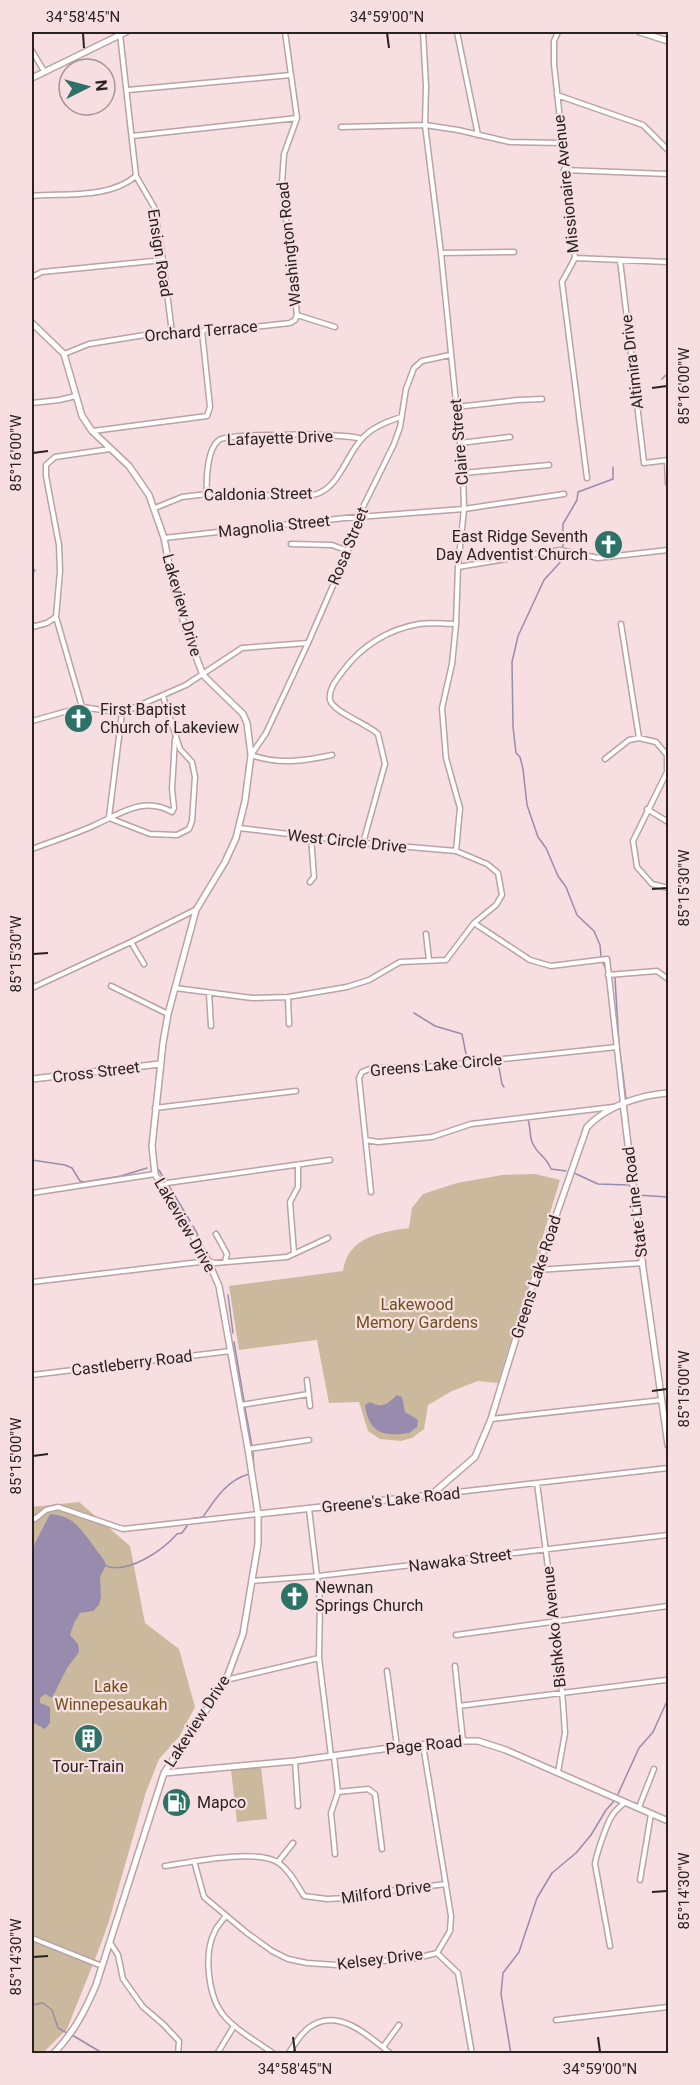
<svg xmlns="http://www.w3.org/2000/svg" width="700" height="2085" viewBox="0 0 700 2085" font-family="Roboto,sans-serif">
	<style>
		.green { fill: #cbb99d }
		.water { fill: #988cae }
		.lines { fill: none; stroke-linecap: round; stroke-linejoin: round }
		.stream { stroke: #988cae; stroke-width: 1.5 }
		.street-casing { stroke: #baa2a5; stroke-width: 7 }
		.secondary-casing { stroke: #baa2a5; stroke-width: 8 }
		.street { stroke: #fff; stroke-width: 4 }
		.secondary { stroke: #fff; stroke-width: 5 }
		.ticks { fill: none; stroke: #2a2122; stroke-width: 2 }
		.labels { text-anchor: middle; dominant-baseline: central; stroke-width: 4.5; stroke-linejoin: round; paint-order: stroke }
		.street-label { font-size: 16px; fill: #2a2122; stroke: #f7dee1 }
		.poi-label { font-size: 16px; fill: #2a2122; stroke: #f7dee1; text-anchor: start }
		.park-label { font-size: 16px; fill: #70511a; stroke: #f7dee1 }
		.neatline { fill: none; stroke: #2a2122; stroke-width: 2 }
		.ticks-label { font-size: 15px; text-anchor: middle; fill: #2a2122 }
	</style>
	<rect width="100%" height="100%" fill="#f7dee1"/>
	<!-- green -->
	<path class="green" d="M535,1174L560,1180L498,1383L478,1381L452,1391L428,1405L424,1429L412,1438L401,1441L380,1439L368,1431L359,1402L329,1403L317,1340L239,1350L229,1286L343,1271C348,1237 380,1232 409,1228L412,1208L423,1194L457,1183L502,1175Z
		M79,1502L130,1546L145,1623L179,1649L195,1707L179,1737L159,1759L146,1792L108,1924L99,1949L67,2029L43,2053L32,2054V1507Z
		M261,1767L267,1819L237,1822L231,1770Z"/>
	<!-- water -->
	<path class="water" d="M397,1395L402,1397L405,1412L418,1420L417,1427L409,1433C383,1437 369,1433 365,1405L370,1402C383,1409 387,1404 397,1395Z
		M50,1514C74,1515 82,1531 95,1548C99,1554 104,1558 106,1565L100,1577L101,1597L99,1605L93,1611L80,1613L74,1623L70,1635L78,1644L79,1652L67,1668L52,1698L45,1694L40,1698V1703L50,1707V1723L45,1729L32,1722V1556L35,1543Z"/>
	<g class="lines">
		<!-- stream -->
		<path class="stream" d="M662,379L668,373
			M563,547V524L577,500L578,492L613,479V467
			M564,554V558L544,580L518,636L512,662L513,727L516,753L520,757L523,769L527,805L538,837L546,848L558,876L566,887L577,915L594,931L600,945L601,956
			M32,574L35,570
			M602,962L606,968
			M615,978L619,1045L626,1098
			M414,1013L435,1026L462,1034L467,1059L498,1056
			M498,1062L502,1084L504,1087
			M528,1120C531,1128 529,1137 533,1144C538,1155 546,1156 551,1169L566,1171
			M32,1160L65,1165L72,1168L80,1181L84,1182L121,1176L147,1168
			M159,1170L165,1180
			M574,1173L598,1184L629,1185L630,1186
			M169,1186L190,1221
			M637,1195L668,1197
			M193,1226L198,1235
			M228,1295L233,1333
			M234,1342L244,1401
			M245,1408L252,1446
			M253,1452L254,1471
			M189,1519L203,1517C215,1499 227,1480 249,1474
			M106,1566C129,1574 163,1550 177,1534L182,1533L187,1526
			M618,1794L639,1748L653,1732L668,1699
			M32,2005L43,2003L52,2010L58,2028L67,2033
			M72,2035L104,2054
			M511,2054L501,1994L503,1973L519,1952L537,1898L552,1873L576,1853L591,1835L606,1810L614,1801"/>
		<defs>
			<path id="street" d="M285,32L297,118L284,154L282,182L297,315
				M423,32L426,86L425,125L441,253L463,473L464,509L458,567L456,624L452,664L442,708L446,758L460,808L456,851
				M457,32L478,135
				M558,32L554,41V64L575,258L562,282L587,478
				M120,34L136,176L154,207L163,260L172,333
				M32,51L44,71
				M128,90L291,75
				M557,95L643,125L668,150
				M341,127L425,125L458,130L510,142L562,143
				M132,136L297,118
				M564,170L668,174
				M32,196C65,193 109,199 136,176
				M441,253L514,252
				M575,258L668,262
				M620,260L644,463L668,460
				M32,277L42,272L163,260
				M297,315L335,327
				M64,354L89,344L151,334L202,331L208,329L246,328L290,323L295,320L297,315
				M32,403L59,400L76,396
				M456,407L518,400L542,399
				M93,431L207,416L210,407L202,331
				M460,443L510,437
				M667,460L668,483
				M463,473L549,465
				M207,494C206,480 207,449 219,440C228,433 349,433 361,439
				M155,508L182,497L207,494L306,496C337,495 343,461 360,441C370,428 386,422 401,417
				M164,538L345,518L464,509L564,494
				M291,544L332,545L348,551
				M458,567L560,550L598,558L668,550
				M621,624L639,738
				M32,627L47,623L56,617
				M82,707L56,617L60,571L59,545L46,476V465L55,457L110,449
				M32,721L82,707L122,713L186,685L242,648L308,643
				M332,755C304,761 279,765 251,755L266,733L308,643L348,551L361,511L394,444L400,427L406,389L414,368L422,361L450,355
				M605,759L629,740L639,738L656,742L667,755V772L633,841L637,867L652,884L668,888
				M647,809L668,822
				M109,817L122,713
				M109,818L150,834L177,835L189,829L192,821L195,777L192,762L180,749L163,696
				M363,843L385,764L378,734C368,724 333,712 330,700C328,689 337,679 343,671C361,646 389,629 419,624C431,622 444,624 456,624
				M32,849C53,841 76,834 97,824C121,813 145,796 172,812L174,808L172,789L175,739
				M310,882L314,877L311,837
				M474,923L530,960L551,966L607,959L623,1103
				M426,934L429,960
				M131,942L144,964
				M608,975L657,971L668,979
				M111,986L168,1014
				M32,988L131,942L195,910
				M175,988L252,998L288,997L347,987L369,980L400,962L446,960L474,923L496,905L502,895L498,873L487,864L456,851L363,843L239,828
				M209,993L211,1026
				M288,997L289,1024
				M155,1108L296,1091
				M366,1140L378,1142L432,1137L471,1124L613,1107
				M163,1187L167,1183L330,1160
				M371,1192L359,1078L362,1072L372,1068L426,1067L617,1047
				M32,1193L155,1174
				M216,1234L227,1254L225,1262
				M294,1253L290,1202L298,1187V1166
				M537,1270L643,1263
				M32,1282L208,1261L215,1263L287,1257L328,1238
				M32,1375L231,1351
				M307,1380L310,1406
				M241,1405L309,1394
				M491,1419L662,1400
				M248,1449L309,1440
				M537,1483L555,1621L563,1703L565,1733L558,1772
				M431,1495L668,1468
				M309,1509L320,1601L319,1658L331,1756
				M32,1518L35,1519L46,1510L58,1507L123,1529L258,1514
				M252,1581L318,1576L668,1535
				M456,1635L668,1606
				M455,1666L463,1741
				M387,1671L397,1747
				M226,1680L319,1658
				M459,1706L666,1680
				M423,1745L451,1916L450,1931L437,1953
				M334,1756L338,1792L331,1813L335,1854
				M295,1761L298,1806
				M338,1792L368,1789L375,1794L382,1849
				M639,1807L654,1769
				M194,1861L204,1897L247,1933L272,1951L288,1959L307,1963L337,1965L417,1958L437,1953
				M278,1862L293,1843
				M165,1866C191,1862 257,1848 279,1863C290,1871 297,1885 304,1896L327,1899L348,1898L357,1895L446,1884
				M640,1880L651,1814
				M226,1916C222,1921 217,1926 215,1931C203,1954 208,1998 225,2017C238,2032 258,2042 274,2054
				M32,1938L102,1966
				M111,1944L118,1955L123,1979L143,2007L163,2024L179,2041L178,2054
				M610,1946L595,1864C596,1855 608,1819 614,1813C617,1809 621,1806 625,1802
				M437,1953L458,1973L472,2054
				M556,2020L668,2007
				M383,2047L399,2025
				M217,2054L234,2026
				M288,2054C295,2044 302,2031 313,2025C341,2009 370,2037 391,2054"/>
			<path id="secondary" d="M640,32L668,41
				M32,78L126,32
				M32,323L64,354L82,416L92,431L129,466L149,495L164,538L173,585L186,630L203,675L243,714L247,723L251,755L245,801L236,838L225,862L196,910L168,1014L163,1043L152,1146L155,1174L208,1261L219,1286L248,1449L258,1514V1544L243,1634L226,1680L164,1773L96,1985C85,2011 73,2034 53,2054
				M32,1079L160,1064
				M623,1103L643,1268L668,1445
				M258,1514L431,1495L475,1457L491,1419L537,1270L587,1127C607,1106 640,1095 668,1093
				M164,1773L295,1761L397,1747L463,1741H478L506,1750L668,1821"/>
		</defs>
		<!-- street casing -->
		<use href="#street" class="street-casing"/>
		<!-- secondary casing -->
		<use href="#secondary" class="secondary-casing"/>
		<!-- street -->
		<use href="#street" class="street"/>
		<!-- secondary -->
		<use href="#secondary" class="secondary"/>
	</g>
	<!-- ticks -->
	<path class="ticks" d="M83,33L84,48M387,33L389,48M652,388L667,386M33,453L48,451M652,889L667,888M33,954L48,953M652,1391L667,1389M33,1456L48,1454M652,1892L667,1891M33,1957L48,1956M293,2037L295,2052M598,2037L600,2052"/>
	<!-- icons -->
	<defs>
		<symbol id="church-disc" viewBox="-11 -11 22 22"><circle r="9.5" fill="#2c7267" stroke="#f7dee1"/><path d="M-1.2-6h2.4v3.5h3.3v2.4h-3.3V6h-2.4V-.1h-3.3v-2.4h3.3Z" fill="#fff"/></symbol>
		<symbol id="building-disc" viewBox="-11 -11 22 22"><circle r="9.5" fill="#2c7267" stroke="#f7dee1"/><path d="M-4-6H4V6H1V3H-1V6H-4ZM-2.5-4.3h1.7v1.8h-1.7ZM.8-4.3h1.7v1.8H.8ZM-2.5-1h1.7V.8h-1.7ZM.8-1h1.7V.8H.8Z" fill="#fff"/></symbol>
		<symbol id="fuel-disc" viewBox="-11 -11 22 22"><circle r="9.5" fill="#2c7267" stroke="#f7dee1"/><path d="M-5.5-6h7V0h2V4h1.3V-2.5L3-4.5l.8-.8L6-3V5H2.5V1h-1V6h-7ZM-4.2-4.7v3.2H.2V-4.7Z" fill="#fff"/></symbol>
	</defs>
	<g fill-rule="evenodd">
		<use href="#church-disc" x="592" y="528" width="33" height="33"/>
		<use href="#church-disc" x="62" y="702" width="33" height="33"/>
		<use href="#church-disc" x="278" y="1580" width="33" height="33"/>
		<use href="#building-disc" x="72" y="1722" width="33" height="33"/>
		<use href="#fuel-disc" x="160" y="1786" width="33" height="33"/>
	</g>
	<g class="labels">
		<!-- street labels -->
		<g class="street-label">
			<text transform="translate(566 184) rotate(-96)">Missionaire Avenue</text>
			<text transform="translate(289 244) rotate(-96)">Washington Road</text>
			<text transform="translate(160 253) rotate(81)">Ensign Road</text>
			<text transform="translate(201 331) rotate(-5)">Orchard Terrace</text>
			<text transform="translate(632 362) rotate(-97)">Altimira Drive</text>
			<text transform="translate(280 438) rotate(-2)">Lafayette Drive</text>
			<text transform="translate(459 442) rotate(-95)">Claire Street</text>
			<text transform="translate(258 494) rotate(-1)">Caldonia Street</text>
			<text transform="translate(274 526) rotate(-6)">Magnolia Street</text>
			<text transform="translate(348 546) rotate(-68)">Rosa Street</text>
			<text transform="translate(182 605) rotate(74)">Lakeview Drive</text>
			<text transform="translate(347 841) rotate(6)">West Circle Drive</text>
			<text transform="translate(436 1065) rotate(-5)">Greens Lake Circle</text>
			<text transform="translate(96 1072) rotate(-7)">Cross Street</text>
			<text transform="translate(635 1202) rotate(-97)">State Line Road</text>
			<text transform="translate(185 1225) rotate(60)">Lakeview Drive</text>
			<text transform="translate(536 1277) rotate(-72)">Greens Lake Road</text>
			<text transform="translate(132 1363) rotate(-7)">Castleberry Road</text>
			<text transform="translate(391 1500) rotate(-6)">Greene's Lake Road</text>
			<text transform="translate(460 1560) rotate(-7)">Nawaka Street</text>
			<text transform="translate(554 1627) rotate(-96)">Bishkoko Avenue</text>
			<text transform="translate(197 1721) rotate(-57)">Lakeview Drive</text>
			<text transform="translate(424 1745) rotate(-6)">Page Road</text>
			<text transform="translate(386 1892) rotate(-8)">Milford Drive</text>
			<text transform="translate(380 1959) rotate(-7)">Kelsey Drive</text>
		</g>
		<!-- poi labels -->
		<g class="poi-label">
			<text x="588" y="536" text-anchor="end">East Ridge Seventh<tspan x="588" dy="18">Day Adventist Church</tspan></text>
			<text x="100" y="709">First Baptist<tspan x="100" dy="18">Church of Lakeview</tspan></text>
			<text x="315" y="1587">Newnan<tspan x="315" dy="18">Springs Church</tspan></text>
			<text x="88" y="1766" text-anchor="middle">Tour-Train</text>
			<text x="197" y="1802">Mapco</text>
		</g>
		<!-- park labels -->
		<g class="park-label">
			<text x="417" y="1304">Lakewood<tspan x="417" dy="18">Memory Gardens</tspan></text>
			<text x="111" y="1686">Lake<tspan x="111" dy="18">Winnepesaukah</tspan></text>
		</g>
	</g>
	<!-- border -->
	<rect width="700" height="2085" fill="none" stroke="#f7dee1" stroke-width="66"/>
	<!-- north arrow -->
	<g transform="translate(87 87) rotate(84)"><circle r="28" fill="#f7dee1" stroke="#a59295" stroke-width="1.5"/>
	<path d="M0-4.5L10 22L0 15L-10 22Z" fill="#2c7267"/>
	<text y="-9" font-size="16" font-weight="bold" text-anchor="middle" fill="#2a2122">N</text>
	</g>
	<rect x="33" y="33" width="634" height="2019" class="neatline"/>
	<g class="ticks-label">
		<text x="83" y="22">34°58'45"N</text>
		<text x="387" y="22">34°59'00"N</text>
		<text transform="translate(684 386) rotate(-90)" y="5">85°16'00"W</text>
		<text transform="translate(16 453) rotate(-90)" y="5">85°16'00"W</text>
		<text transform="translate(684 888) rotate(-90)" y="5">85°15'30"W</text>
		<text transform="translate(16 954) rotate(-90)" y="5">85°15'30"W</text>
		<text transform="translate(684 1389) rotate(-90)" y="5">85°15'00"W</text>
		<text transform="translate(16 1456) rotate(-90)" y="5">85°15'00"W</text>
		<text transform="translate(684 1891) rotate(-90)" y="5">85°14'30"W</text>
		<text transform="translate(16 1957) rotate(-90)" y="5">85°14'30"W</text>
		<text x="295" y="2074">34°58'45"N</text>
		<text x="600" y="2074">34°59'00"N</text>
	</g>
</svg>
